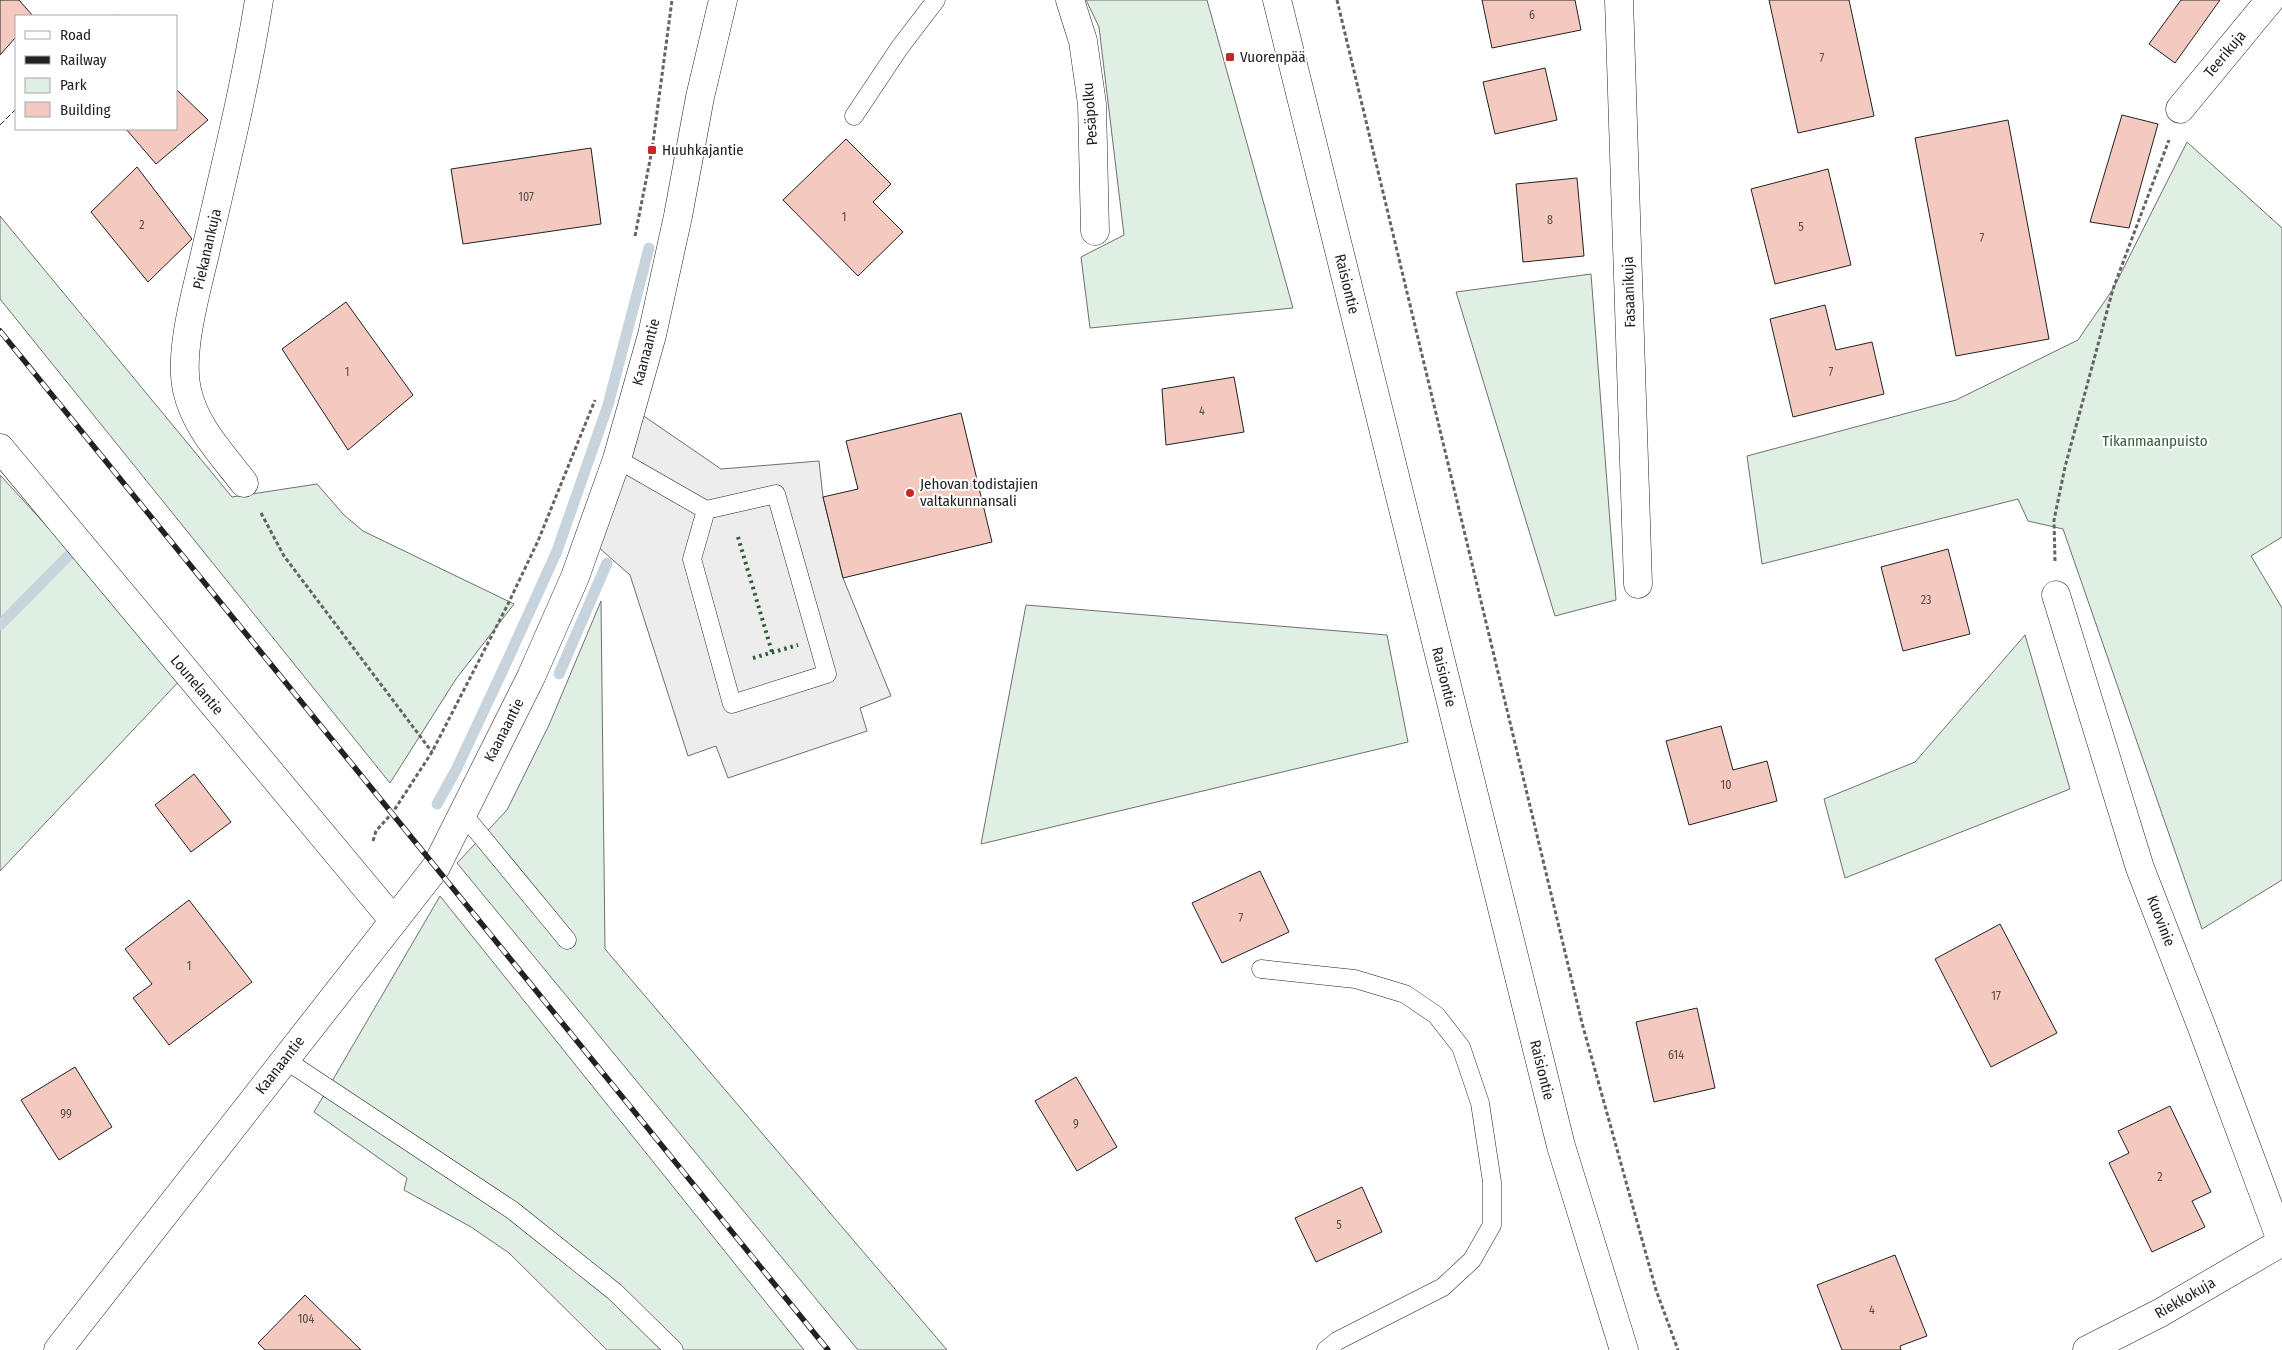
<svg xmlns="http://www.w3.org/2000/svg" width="2282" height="1350" viewBox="0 0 2282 1350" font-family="'Fira Sans Condensed',sans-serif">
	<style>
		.green { fill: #e0efe3; stroke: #6f6f6f }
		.parking { fill: #ededed; stroke: #6f6f6f }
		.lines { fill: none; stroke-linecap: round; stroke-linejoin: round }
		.stream { stroke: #c7d3dd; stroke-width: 11 }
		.building { fill: #f3c9c0; stroke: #222 }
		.service-casing { stroke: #222; stroke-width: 19 }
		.minor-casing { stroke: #222; stroke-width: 29 }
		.tertiary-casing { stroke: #222; stroke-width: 29 }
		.secondary-casing { stroke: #222; stroke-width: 29 }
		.path { stroke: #646464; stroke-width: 3; stroke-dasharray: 4 2.5; stroke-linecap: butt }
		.service { stroke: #fff; stroke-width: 18 }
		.minor { stroke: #fff; stroke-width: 28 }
		.tertiary { stroke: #fff; stroke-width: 28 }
		.secondary { stroke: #fff; stroke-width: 28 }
		.rail-casing { stroke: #222; stroke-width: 5.5 }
		.rail { stroke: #fff; stroke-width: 4; stroke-dasharray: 11; stroke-linecap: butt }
		.hedge { stroke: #2f5e38; stroke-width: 4; stroke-dasharray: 2.5 4; stroke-linecap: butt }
		.fence { stroke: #222; stroke-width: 1; stroke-dasharray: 6 2.5; stroke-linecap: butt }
		.poi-dot { fill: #c62828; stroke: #fff; stroke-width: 2 }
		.labels { text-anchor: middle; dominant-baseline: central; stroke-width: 4; stroke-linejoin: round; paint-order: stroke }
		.number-label { font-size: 12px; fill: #564c4a }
		.street-label { font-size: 15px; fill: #222; stroke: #fff }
		.poi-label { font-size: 15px; fill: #222; stroke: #fff; text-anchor: start }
		.park-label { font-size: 15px; fill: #2f5e38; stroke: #fff }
	</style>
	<rect width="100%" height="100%" fill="#fff"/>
	<!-- green -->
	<path class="green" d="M1086,0H1207L1293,308L1090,328L1081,257L1124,235L1099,27Z
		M2187,142L2282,228V537L2251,556L2282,608V880L2202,929L2063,529L2028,521L2018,499L1762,564L1747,456L1956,400L2078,340L2113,289Z
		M0,216L232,497L317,484L344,515L363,531L514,604L456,679L390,783L0,299Z
		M1591,274L1616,600L1555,616L1456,292Z
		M0,475L184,676L0,871Z
		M601,601L605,949L947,1350H858L457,863L507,810L549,725Z
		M1026,605L1387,635L1408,742L981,844Z
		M2025,635L2070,789L1845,878L1824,799L1915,762Z
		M440,896L804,1350H607L509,1253L471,1227L404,1190L407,1178L314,1112Z"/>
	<!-- parking -->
	<path class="parking" d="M632,408L721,469L819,461L823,497L843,578L891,696L860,708L867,731L728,778L716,746L688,756L630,575L589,539Z"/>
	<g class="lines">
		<!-- stream -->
		<path class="stream" d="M0,625L80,544
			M559,674L607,563
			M437,804L456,770L508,659L557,551L608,405L649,248"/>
	</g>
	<!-- building -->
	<path class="building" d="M0,0H19L33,16H16V37L0,55Z
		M1482,0H1575L1581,30L1492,48Z
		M1769,0H1849L1874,116L1798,133Z
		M2181,0H2220L2175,63L2149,44Z
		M1545,68L1557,120L1495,134L1483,82Z
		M176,89L208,120L156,164L126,129H176Z
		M2122,115L2158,124L2129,228L2090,222Z
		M2008,120L2049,339L1956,356L1915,138Z
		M846,139L891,184L873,202L903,232L858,276L783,200Z
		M591,148L601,224L463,244L451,169Z
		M137,167L192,239L148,282L91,212Z
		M1828,169L1851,265L1775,284L1751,189Z
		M1577,178L1584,256L1523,262L1516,184Z
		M346,302L413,395L348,450L282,349Z
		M1825,305L1836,350L1872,342L1884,394L1793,417L1770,319Z
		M1234,377L1244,432L1166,445L1162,389Z
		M961,413L992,542L843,578L823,497L858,489L846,441Z
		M1948,549L1970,634L1903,651L1881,567Z
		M1721,726L1733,770L1767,761L1777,801L1689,825L1666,741Z
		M194,774L231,822L191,852L155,805Z
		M1260,871L1289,932L1222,963L1192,903Z
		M189,900L252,982L169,1045L133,998L152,984L125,949Z
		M2000,924L2057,1033L1991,1067L1935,959Z
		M1697,1008L1715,1088L1654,1102L1636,1022Z
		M75,1067L112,1127L59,1160L21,1100Z
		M1076,1077L1117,1147L1077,1171L1035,1101Z
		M2170,1106L2211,1192L2192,1201L2205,1227L2152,1252L2109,1163L2129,1153L2118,1131Z
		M1362,1187L1382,1232L1316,1262L1295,1218Z
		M1895,1255L1927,1336L1900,1346L1901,1350H1842L1817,1285Z
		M305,1295L361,1350H265L258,1343Z"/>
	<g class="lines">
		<defs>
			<path id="service" d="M854,116L900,47L936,0
				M617,459L706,510L776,494L827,674L732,704L692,559L706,510
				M463,814L567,940
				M1261,969L1355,979L1405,994L1436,1015L1461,1047L1480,1103L1492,1182V1225L1472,1260L1443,1287L1337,1341L1326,1350
				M284,1059L512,1210L615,1292L674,1350"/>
			<path id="minor" d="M1070,0L1083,41L1092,104L1095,231
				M1619,0L1638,584
				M2180,109L2270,0
				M0,448L394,921
				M244,483C222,454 195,427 187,390C178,350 198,286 207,245C226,163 246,82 259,0
				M2056,595L2140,868L2201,1025L2282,1243
				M2087,1350L2160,1313L2282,1242"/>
			<path id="tertiary" d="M58,1350L436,867L531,677L575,577L617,459L652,335L678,216L700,97L723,0"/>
			<path id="secondary" d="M1277,0L1561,1146L1624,1350"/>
		</defs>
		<!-- service casing -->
		<use href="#service" class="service-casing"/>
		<!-- minor casing -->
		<use href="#minor" class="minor-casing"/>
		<!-- tertiary casing -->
		<use href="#tertiary" class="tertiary-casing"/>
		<!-- secondary casing -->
		<use href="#secondary" class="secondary-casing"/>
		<!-- path -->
		<path class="path" d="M1337,0L1582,1023L1656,1290L1678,1350
			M635,236L652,150L672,0
			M261,513L284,556L432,752
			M2055,561L2054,520L2065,467L2113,289L2169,140
			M373,841L376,831L393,812L432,752L508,604L538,541L595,400"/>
		<!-- service -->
		<use href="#service" class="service"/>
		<!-- minor -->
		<use href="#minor" class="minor"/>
		<!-- tertiary -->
		<use href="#tertiary" class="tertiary"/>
		<!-- secondary -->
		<use href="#secondary" class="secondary"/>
		<defs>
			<path id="rail" d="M0,331L828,1350"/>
		</defs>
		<!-- rail casing -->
		<use href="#rail" class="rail-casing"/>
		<!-- rail -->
		<use href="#rail" class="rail"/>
		<!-- hedge -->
		<path class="hedge" d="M738,537L772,652
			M753,658L798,645"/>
		<!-- fence -->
		<path class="fence" d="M111,16L113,15
			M0,125L16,109"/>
	</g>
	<!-- markers -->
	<g class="poi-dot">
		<rect x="1225" y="52" width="10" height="10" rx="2.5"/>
		<rect x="647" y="145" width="10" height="10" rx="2.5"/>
		<circle cx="910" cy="493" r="5"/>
	</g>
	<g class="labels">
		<!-- number labels -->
		<g class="number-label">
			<text x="1532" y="15">6</text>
			<text x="1822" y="58">7</text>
			<text x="526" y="197">107</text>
			<text x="844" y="217">1</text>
			<text x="1550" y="220">8</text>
			<text x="142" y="225">2</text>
			<text x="1801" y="227">5</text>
			<text x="1982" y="238">7</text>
			<text x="347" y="372">1</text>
			<text x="1831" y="372">7</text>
			<text x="1202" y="411">4</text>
			<text x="1926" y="600">23</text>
			<text x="1726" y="785">10</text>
			<text x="1241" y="918">7</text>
			<text x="189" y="966">1</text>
			<text x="1996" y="996">17</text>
			<text x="1676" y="1055">614</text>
			<text x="66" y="1114">99</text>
			<text x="1076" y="1124">9</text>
			<text x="2160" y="1177">2</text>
			<text x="1339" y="1225">5</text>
			<text x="1872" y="1310">4</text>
			<text x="306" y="1319">104</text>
		</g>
		<!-- street labels -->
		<g class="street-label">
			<text transform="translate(2225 54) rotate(-50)">Teerikuja</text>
			<text transform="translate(1090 114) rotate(-94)">Pesäpolku</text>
			<text transform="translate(207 249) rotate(-77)">Piekanankuja</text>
			<text transform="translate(1347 284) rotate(76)">Raisiontie</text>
			<text transform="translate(1629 292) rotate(-92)">Fasaanikuja</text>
			<text transform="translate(646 352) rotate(-75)">Kaanaantie</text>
			<text transform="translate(1444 677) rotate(76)">Raisiontie</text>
			<text transform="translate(197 685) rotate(50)">Lounelantie</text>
			<text transform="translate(504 730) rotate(-63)">Kaanaantie</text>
			<text transform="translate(2161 921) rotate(69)">Kuovinie</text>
			<text transform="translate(280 1065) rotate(-52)">Kaanaantie</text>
			<text transform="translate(1542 1070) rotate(76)">Raisiontie</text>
			<text transform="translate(2185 1298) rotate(-30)">Riekkokuja</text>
		</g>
		<!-- poi labels -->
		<g class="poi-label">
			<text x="1240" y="57">Vuorenpää</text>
			<text x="662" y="150">Huuhkajantie</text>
			<text x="920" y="484">Jehovan todistajien<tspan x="920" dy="17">valtakunnansali</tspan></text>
		</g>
		<!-- park labels -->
		<g class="park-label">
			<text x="2155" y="441">Tikanmaanpuisto</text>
		</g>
	</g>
	<!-- legend -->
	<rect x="15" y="15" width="162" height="115" fill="#ffffff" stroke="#a7a7a7"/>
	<rect x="25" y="31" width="25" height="8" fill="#ffffff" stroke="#a7a7a7"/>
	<text x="60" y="40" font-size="15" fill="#222222">Road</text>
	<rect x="25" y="56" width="25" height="8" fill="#222222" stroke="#a7a7a7"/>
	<text x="60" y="65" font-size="15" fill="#222222">Railway</text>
	<rect x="25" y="78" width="25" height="15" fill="#e0efe3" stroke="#a7a7a7"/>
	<text x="60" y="90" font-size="15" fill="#222222">Park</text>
	<rect x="25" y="102" width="25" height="15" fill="#f3c9c0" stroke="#a7a7a7"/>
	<text x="60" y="115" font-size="15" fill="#222222">Building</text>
</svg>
